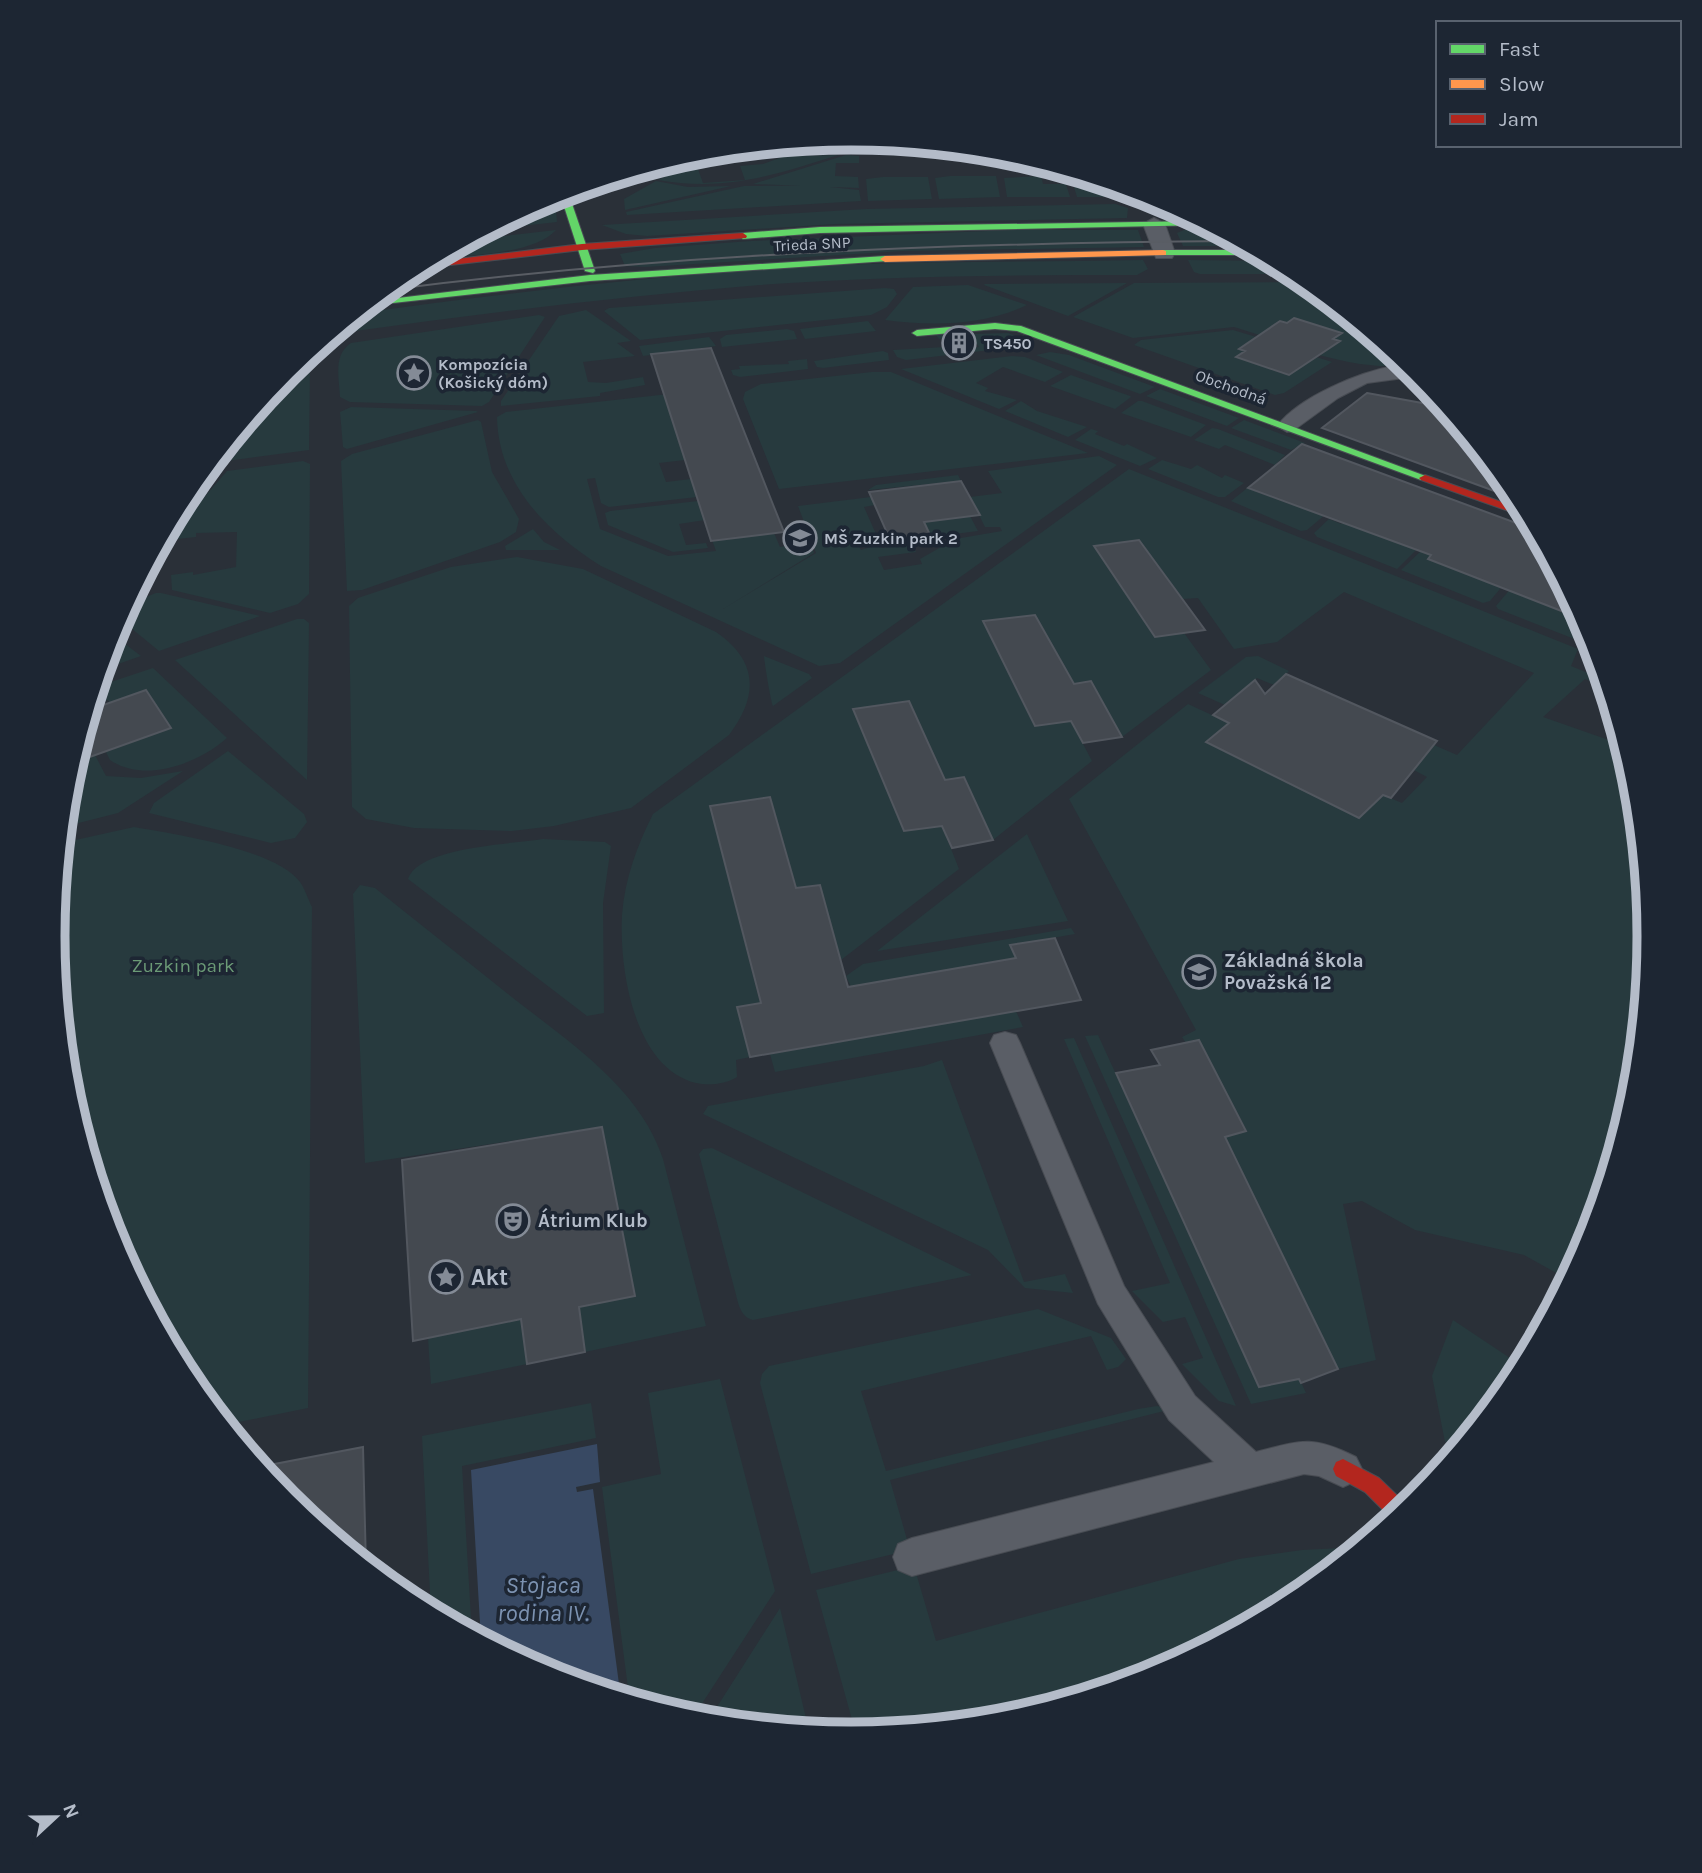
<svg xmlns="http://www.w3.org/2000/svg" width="1702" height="1873" viewBox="0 0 1702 1873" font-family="Karla,sans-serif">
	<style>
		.green { fill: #273a3e }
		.water { fill: #384963 }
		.building { fill: #444950; stroke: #52575f; stroke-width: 2 }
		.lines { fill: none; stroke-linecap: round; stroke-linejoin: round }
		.lane-casing { stroke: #484c53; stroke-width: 2 }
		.street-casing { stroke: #484c53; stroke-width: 2 }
		.fast-casing { stroke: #484c53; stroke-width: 2 }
		.slow-casing { stroke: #484c53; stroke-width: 2 }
		.jam-casing { stroke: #484c53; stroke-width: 2 }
		.lane { fill: #5a5e66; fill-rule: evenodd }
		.street { fill: #5a5e66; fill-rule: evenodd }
		.fast { fill: #63d668; fill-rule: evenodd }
		.slow { fill: #ff974d; fill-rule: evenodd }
		.jam { fill: #b3261e; fill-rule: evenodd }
		.tram { stroke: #595d64; stroke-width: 2 }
		.labels { text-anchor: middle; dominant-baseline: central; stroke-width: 7; stroke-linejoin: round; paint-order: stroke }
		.far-street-label { font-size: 16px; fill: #b4bcc9; stroke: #1d2633 }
		.far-poi-label { font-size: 16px; font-weight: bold; fill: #b4bcc9; stroke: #1d2633; text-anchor: start }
		.poi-label { font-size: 19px; font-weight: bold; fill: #b4bcc9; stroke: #1d2633; text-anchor: start }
		.park-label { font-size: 19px; fill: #6b9a76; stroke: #1d2633 }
		.near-poi-label { font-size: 23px; font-weight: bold; fill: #b4bcc9; stroke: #1d2633; text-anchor: start }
		.near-water-label { font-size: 24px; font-style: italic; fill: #7c92b1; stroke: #1d2633 }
		.rim { fill: none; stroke: #b4bcc9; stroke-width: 9 }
	</style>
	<rect width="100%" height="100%" fill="#2a3038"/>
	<!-- green -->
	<path class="green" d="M838,155C775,175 725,192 658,180L678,170L698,169L703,183L745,180L740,166L763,164L785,156Z
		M846,155L859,156V163H836L835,176L858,177L859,188L753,184Z
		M950,176H996L1000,197L939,199L935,178Z
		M1041,176L1043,184H1066L1070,197H1007L1004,178Z
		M883,177H928L932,199L868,201L866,179Z
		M656,181L688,187L731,186L625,210L624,199Z
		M1073,184H1108L1138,193L1139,197H1077Z
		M811,185L859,190L861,201L627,215L626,212L744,186Z
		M1115,204L1128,208L1127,218L835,224L647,236L626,234L602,225L866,209Z
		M556,209L557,222L487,230C514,215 528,216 556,209Z
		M556,230C534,255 465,255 433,259L469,240Z
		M1011,230H1138L1144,247L904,251L645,267L625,266L620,254L655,248L751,241Z
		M1184,230H1214L1245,246H1183L1177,233Z
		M1143,260L1148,269L1137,275C1011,275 885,276 760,285C622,296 485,313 348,332L349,323L360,313C519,291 680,273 841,265C941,261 1043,262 1143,260Z
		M1188,260L1273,261L1297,274H1200L1194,272Z
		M1307,282L1408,365C1377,369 1342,362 1313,353L1338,341L1333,339L1341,333L1294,318L1266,337L1234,327L1133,338L1073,317L1134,283Z
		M1127,283L1068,316L984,285L985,284Z
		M968,285L1027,305C983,326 931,326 885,320L913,287Z
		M885,288L894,289L897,294L887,307L871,315L640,340L604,311L609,308Z
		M586,310L631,341L617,343L635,356L583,362L588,382L606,383L643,377L645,385L600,393V396L501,406V401L559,316Z
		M539,315L545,317L489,402L482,406L350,402L340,397C339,377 333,355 351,343Z
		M868,321L876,331L805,339L800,329Z
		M787,329L794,331L797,339L722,347L720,339L726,335Z
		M1233,330L1263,339L1240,348L1245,351L1237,357L1284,374L1292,367L1298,369L1310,355L1332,362L1284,393L1275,395L1134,345L1141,340Z
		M1008,333L1033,343L1025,346L906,360L897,357L893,350L945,347L948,351L979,347L970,335L939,339L936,335Z
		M709,337L716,346L643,356L639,346Z
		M883,351L888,353L889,360L823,368L817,367L814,361Z
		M1050,352L1069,355L1155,387L1140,394L1036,355Z
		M305,356L310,364L309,450L212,463L287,372Z
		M1012,356L1025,357L1063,372L1045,382L1003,367L976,383L988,388L985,391L1017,400L999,409L901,369Z
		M807,359L808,369L740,377L733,375L731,370L740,369L739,366L789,364L788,361Z
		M872,372H891L1088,453L779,489L743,399L745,392L761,384Z
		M1071,375L1130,396L1131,397L1115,409L1050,386Z
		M1160,389L1239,418L1227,426L1146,396Z
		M678,393L673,423L685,460L659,463L666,482L691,479L697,497L609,507L601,503L595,478L587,479L600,529L668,556L716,551L712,540L774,533L780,547L810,542L814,553L723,609L816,553L798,506L871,497L875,505L864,507L876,534L858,545L861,550L880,544L882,548L912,544L916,552L878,557L884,570L922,564L920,559L955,539L1002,531L1000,527H985L970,497L1002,493L988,471L1099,456L1117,465L840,663L819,666L601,566C548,533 498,484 497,417L506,412Z
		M1021,401L1037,411L1087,427L1068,437L1005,411Z
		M1138,401H1142L1206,425L1191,437L1121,413Z
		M351,407L476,411L478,412L347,449L343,447L340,412Z
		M478,420L481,422L492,472L519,519L516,532L500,542L362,590L347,591L341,461L352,454Z
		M1244,420L1305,443L1291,450L1231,428Z
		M1212,428L1218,429L1285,455L1275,465L1225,445L1219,449L1194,440Z
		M1091,429L1098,431L1095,434L1124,446L1127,444L1157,458L1140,466L1075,440Z
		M1162,460L1191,469L1197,465L1222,478L1225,475L1244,483L1225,497H1218L1148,469Z
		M303,461L310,464L309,594L298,604L270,613L172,590L171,575L193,572V575L236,567L237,532L196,533V537L167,540L227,471Z
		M1129,469L1578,649L1571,666L1603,679L1606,687L1585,679L1543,717L1623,745L1634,781L1649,937L1634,1093L1589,1242L1569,1280L1524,1255L1415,1230L1362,1201L1343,1204L1376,1360L1338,1369L1225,1137L1246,1130L1199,1041L1186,1043L1182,1037L1196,1030L1069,799L1188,704L1229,723L1207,742L1359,818L1383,795L1402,803L1427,777L1412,769L1434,745L1457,755L1534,673L1344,592L1277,642L1234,649L1198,598L1183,599L1139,540L1094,546L1155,637L1184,633L1211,670L1122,737L1091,682L1074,684L1035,615L983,621L1035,726L1071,721L1092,761L993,840L964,777L945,780L909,701L854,709L904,831L942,826L959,869L841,960L820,885L796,888L770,797L710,806L760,1003L737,1007L750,1057L736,1060L737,1077C726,1084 709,1086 696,1083C634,1068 619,969 622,915C625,878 637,846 653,814Z
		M205,471L216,474L182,515L173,519L187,493Z
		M958,475L961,481L868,490L876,485Z
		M1251,485L1261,489L1257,492L1292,505L1296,502L1326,514L1307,530L1301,531L1231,501Z
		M698,501L705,520L679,524L686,545L706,543L708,548L673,552L608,525L605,513L610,511Z
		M970,516L978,531L931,537L924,522Z
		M1329,519L1341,524L1344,522L1417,549L1397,569L1317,537L1314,533Z
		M533,529L544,542L560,550H506L505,546Z
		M1421,551L1432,555L1428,559L1504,584L1490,601L1483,603L1401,570Z
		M517,557L583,569L716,632C758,661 759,695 729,735L631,808L554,826L512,831L414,828L366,819L352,807L349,606L358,598L451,567Z
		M1512,587L1580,614L1591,639L1582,642L1498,609L1496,606Z
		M156,593H161L260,616L159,651L120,619L128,604Z
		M297,619H304L309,623L307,780L175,660Z
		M112,634L141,656L101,670Z
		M764,656L809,674L812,678L773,706C771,703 764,660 764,656Z
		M1258,656L1289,671L1274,685L1257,678L1225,705L1198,693L1246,657Z
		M153,668L227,738C199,763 145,784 110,760L106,752L171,728L146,691L110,703L108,700L91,706L96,687Z
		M228,751L304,814L307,822L295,838L271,843L149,813L154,803Z
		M95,755L106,776L141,778L183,771L118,813L63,827L68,780L73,763Z
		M134,827C174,834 276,849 300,882C305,889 308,899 312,907L308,1408L224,1425L187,1380L113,1242L68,1092L53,936L62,843Z
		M1027,834L1068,921L877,951Z
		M543,839L605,842L611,846L603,903L604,1013L587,1016L408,879C418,847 512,844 543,839Z
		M360,885L375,888C419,923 464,959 508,994C566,1040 639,1086 663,1159L706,1326L585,1352L579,1307L635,1295L601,1127L365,1163L353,894Z
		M1071,928L1075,934L1011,945L1016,958L851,987L846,976L863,964Z
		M1016,1011L1023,1027L775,1072L770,1054Z
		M1098,1035L1259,1386L1299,1378L1306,1393L1251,1404L1085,1036Z
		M1074,1038L1236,1406L1219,1401L1182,1364L1203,1358L1185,1317L1163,1322L1132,1291L1170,1283L1064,1039Z
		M942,1060L1024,1282L1065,1274L1073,1293L1025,1288L988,1250L703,1114L708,1106L924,1066Z
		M712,1148L972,1275L753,1320C740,1317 738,1302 735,1291L699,1154L703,1149Z
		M1038,1309L1111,1338L1126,1359L1118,1367L1107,1370L1091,1336L861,1391L886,1471L1138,1409L1157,1406L1172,1409L890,1480L910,1550L811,1574L760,1383L762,1374L769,1366Z
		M521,1319L527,1364L431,1384L428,1338Z
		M1453,1320L1522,1366L1515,1380L1469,1436L1445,1442L1432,1376Z
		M720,1379L775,1591L692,1719L622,1697L628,1688L602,1487L661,1474L648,1393Z
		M591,1403L596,1438L462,1466L472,1635L431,1613L422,1436Z
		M1341,1548L1356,1550L1294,1601L1156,1674L1006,1720L856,1734L816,1590L914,1566L936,1641L1239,1559L1302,1550Z
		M780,1608L809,1731L708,1721Z"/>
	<!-- water -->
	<path class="water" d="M597,1444L600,1482L576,1487L577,1492L593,1489L619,1684L612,1694L545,1674L481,1640L471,1470Z"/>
	<!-- building -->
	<path class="building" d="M1294,318L1342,333L1333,339L1340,341L1289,375L1236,357L1245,351L1239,349L1280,321L1287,323Z
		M711,348L774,507L784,532L711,541L651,354Z
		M1367,393L1444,407L1519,500L1322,428Z
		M1302,444L1516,523L1532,525L1582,619L1428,559L1431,555L1248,488Z
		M961,481L980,515L924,522L931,537L891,542L869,492Z
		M1139,540L1205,630L1155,637L1094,546Z
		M1035,615L1074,684L1091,681L1122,737L1083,743L1071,721L1035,726L983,621Z
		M1286,674L1437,741L1391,798L1383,795L1359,818L1206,742L1229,723L1213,715L1255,680L1265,694Z
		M146,690L171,728L73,763L89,710Z
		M909,701L945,780L964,777L993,840L952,848L942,826L904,831L853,709Z
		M770,797L796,888L820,885L848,987L1016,958L1010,945L1055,938L1081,1000L750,1057L737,1007L761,1003L710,806Z
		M1199,1040L1246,1131L1225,1137L1338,1369L1301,1383L1299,1379L1259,1387L1116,1073L1160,1065L1151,1050Z
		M602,1127L635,1296L579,1307L585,1352L527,1364L521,1319L413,1341L402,1160Z
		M363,1447L366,1566L286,1501L259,1467Z"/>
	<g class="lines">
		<defs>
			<path id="lane" d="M1394,366H1408L1419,376L1367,383L1338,398L1294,430L1287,432L1277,426C1299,397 1359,372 1394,366Z
				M1005,1032L1016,1035L1020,1043L1124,1286L1195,1396L1256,1452C1302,1440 1312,1435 1356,1457L1362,1469L1356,1481L1343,1487L1319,1476L1304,1474L912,1576L898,1570L893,1557L898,1544L912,1538L1214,1462L1169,1420L1098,1304L990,1043L994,1035Z"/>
			<path id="street" d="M893,143L941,147L948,152L938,158L896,147Z
				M1154,218L1165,224L1175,253L1172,258H1156L1143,224Z"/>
			<path id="fast" d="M768,146L780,150L960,149L988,151L779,154L759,147Z
				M568,192L595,271L593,273L585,271L560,194Z
				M1199,221L1206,225L820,233L743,239L739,236L743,233L820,227Z
				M1163,250H1253L1262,255H1160V251Z
				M885,256L890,259L888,261L590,281L366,306L373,301L590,275Z
				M995,323L1021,326L1431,478L1421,480L1017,331L995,329L917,336L912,333L917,330Z"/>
			<path id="slow" d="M1163,250L1166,251V255L885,262L880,259L885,256Z"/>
			<path id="jam" d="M743,233L747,236L746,238L582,250L415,269L424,263L582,244Z
				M1425,475L1524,510L1528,518L1421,480L1419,478Z
				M1343,1459L1379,1478L1409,1507L1393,1520L1365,1492L1336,1476L1333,1469L1336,1462Z"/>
		</defs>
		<!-- lane casing -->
		<use href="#lane" class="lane-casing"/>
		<!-- street casing -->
		<use href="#street" class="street-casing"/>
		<!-- fast casing -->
		<use href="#fast" class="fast-casing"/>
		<!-- slow casing -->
		<use href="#slow" class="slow-casing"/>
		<!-- jam casing -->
		<use href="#jam" class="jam-casing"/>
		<!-- lane -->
		<use href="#lane" class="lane"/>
		<!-- street -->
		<use href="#street" class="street"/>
		<!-- fast -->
		<use href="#fast" class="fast"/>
		<!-- slow -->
		<use href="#slow" class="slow"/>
		<!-- jam -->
		<use href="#jam" class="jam"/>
		<!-- tram -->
		<path class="tram" d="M387,290C669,254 951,243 1235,241"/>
	</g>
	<!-- icons -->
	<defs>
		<symbol id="building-ring" viewBox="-11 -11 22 22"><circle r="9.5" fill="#1d2633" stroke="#848b96" stroke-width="1.5"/><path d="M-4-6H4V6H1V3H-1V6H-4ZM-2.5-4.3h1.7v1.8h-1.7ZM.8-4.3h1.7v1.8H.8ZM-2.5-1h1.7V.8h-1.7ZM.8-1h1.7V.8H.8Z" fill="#848b96"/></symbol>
		<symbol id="sight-ring" viewBox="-11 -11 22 22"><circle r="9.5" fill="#1d2633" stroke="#848b96" stroke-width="1.5"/><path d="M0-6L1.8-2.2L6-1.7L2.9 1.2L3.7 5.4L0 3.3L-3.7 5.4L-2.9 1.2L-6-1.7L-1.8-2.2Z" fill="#848b96"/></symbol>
		<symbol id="school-ring" viewBox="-11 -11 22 22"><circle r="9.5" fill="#1d2633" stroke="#848b96" stroke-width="1.5"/><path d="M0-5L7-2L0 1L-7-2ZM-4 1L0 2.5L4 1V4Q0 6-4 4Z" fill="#848b96"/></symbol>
		<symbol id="theatre-ring" viewBox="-11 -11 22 22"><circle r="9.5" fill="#1d2633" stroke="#848b96" stroke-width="1.5"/><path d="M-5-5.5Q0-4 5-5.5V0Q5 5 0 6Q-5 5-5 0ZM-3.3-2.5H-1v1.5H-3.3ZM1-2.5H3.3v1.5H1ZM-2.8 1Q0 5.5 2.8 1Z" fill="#848b96"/></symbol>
	</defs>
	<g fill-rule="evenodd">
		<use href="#building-ring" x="940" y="324" width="38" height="38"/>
		<use href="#sight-ring" x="395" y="354" width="38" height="38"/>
		<use href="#school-ring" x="781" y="519" width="38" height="38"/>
		<use href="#school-ring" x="1180" y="953" width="38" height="38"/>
		<use href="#theatre-ring" x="494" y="1202" width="38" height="38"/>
		<use href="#sight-ring" x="427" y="1258" width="38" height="38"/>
	</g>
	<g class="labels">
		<!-- far-street labels -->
		<g class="far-street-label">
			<text transform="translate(812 244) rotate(-3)">Trieda SNP</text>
			<text transform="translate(1231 387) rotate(20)">Obchodná</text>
		</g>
		<!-- far-poi labels -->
		<g class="far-poi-label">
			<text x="984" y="343">TS450</text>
			<text x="438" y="364">Kompozícia<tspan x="438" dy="18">(Košický dóm)</tspan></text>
			<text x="824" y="538">MŠ Zuzkin park 2</text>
		</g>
		<!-- poi labels -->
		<g class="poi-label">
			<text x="1224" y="961">Základná škola<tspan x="1224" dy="22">Považská 12</tspan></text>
			<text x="538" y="1221">Átrium Klub</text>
		</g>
		<!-- park labels -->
		<g class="park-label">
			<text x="183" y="966">Zuzkin park</text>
		</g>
		<!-- near-poi labels -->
		<g class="near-poi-label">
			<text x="471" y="1277">Akt</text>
		</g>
		<!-- near-water labels -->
		<g class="near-water-label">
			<text x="543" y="1585">Stojaca<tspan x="543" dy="28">rodina IV.</tspan></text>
		</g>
	</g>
	<!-- crop -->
	<path d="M0 0H1702V1873H0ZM65 936a786 786 0 1 1 1572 0a786 786 0 1 1-1572 0Z" fill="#1d2633" fill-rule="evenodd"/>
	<path class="rim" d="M65 936a786 786 0 1 1 1572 0a786 786 0 1 1-1572 0Z"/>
	<!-- legend -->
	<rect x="1436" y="21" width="245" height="126" fill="#1d2633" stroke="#59626f" stroke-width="2"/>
	<rect x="1450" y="44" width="35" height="10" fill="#63d668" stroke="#59626f" stroke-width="2"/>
	<text x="1499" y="56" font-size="21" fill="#b4bcc9">Fast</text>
	<rect x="1450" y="79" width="35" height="10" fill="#ff974d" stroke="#59626f" stroke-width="2"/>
	<text x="1499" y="91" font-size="21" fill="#b4bcc9">Slow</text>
	<rect x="1450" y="114" width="35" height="10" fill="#b3261e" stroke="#59626f" stroke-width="2"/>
	<text x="1499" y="126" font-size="21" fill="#b4bcc9">Jam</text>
	<!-- north arrow -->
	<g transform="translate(56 1817) rotate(68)" stroke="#1d2633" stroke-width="5" paint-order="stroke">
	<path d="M0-5L12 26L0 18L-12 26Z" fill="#b4bcc9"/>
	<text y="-10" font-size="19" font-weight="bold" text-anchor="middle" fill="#b4bcc9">N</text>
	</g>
</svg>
